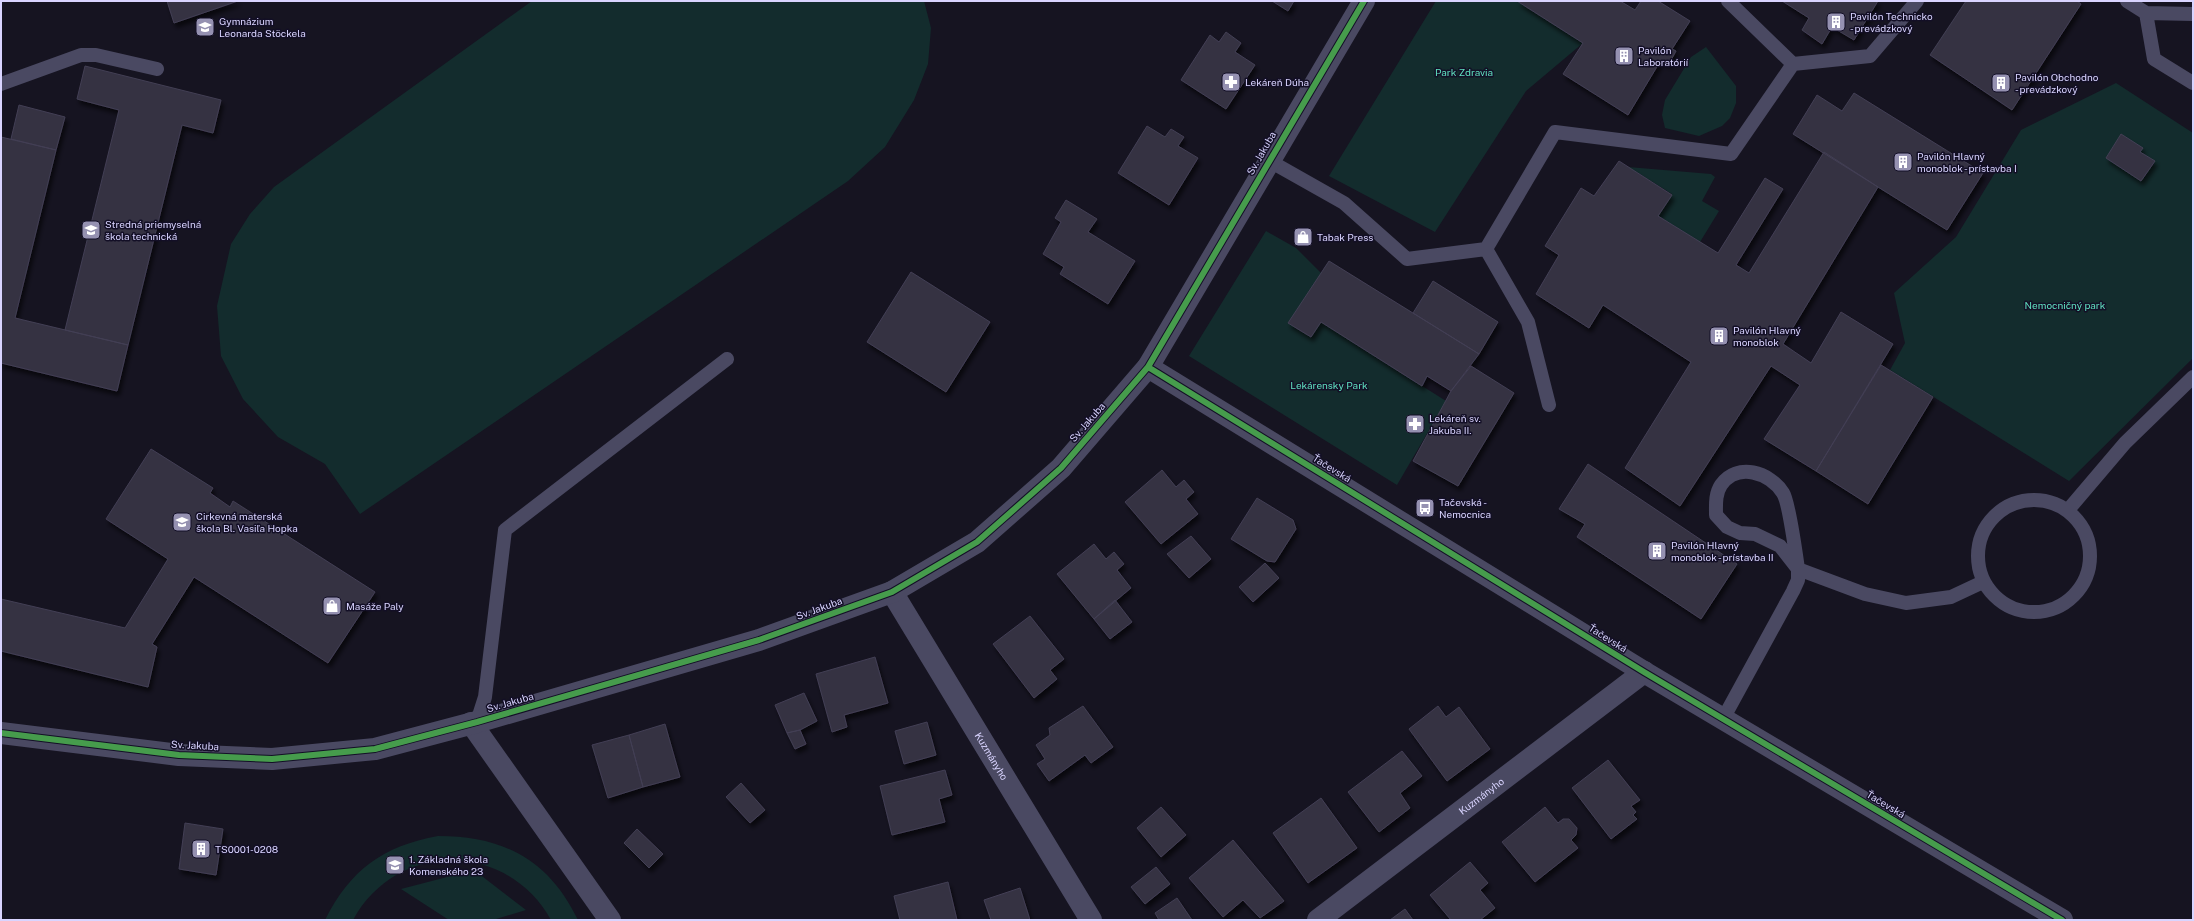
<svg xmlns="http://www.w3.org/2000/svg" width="2194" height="921" viewBox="0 0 2194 921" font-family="'Public Sans',sans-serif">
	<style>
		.green { fill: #132c2d }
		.building { fill: #343243; stroke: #433f54; filter: url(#shadow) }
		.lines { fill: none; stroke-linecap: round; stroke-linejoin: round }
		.service { stroke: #4a4962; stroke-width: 14 }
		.minor { stroke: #4a4962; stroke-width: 22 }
		.cycleway-casing { stroke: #130f26; stroke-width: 8 }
		.cycleway { stroke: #469c4c; stroke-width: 6 }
		.labels { text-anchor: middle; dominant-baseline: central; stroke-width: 3; stroke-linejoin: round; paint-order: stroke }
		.poi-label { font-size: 10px; fill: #d9d4ff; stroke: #130f26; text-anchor: start }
		.park-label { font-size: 10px; fill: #5fe0c0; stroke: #130f26 }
		.street-label { font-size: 10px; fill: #d9d4ff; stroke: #130f26 }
	</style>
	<defs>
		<filter id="shadow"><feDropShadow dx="2.5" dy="4.5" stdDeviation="2" flood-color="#0009"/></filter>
	</defs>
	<rect width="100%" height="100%" fill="#161421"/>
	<!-- green -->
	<path class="green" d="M532,1H924L931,28L928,64L914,100L885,147L848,181L360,514L325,464L278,437L243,399L221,356L217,306L231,244L250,214L274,187Z
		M1436,1H1517L1583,43L1526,91L1435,232L1329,176Z
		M1706,47L1736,86V103L1730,118L1722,126L1699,136L1665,128L1662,115L1665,100L1691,57Z
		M2116,83L2193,133V358L2069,481L1890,370L1905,343L1894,293L1956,237L2021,130Z
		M1628,167L1711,174L1715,177L1702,201L1719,211L1700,242L1658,216L1672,194Z
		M1266,231L1296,248L1321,273L1289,323L1311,337L1321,322L1446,401L1397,485L1189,356Z
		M438,836C504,836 549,860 578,920H551C507,841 397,840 353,920H325C350,870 383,846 438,836Z
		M474,870L526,910L493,920H449L401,889Z"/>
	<!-- building -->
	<path class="building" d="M167,1H238L174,23Z
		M1272,1H1294L1288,11Z
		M1517,1H1620L1635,10L1641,1H1658L1690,21L1672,49L1676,51L1669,64L1661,60L1628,115L1563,74L1583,43Z
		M1782,1H1878L1854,40L1832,27L1822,44L1802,30L1809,18Z
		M1966,1H2077L2081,4L2012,110L1930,55Z
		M1226,32L1241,43L1235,52L1255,65L1226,109L1181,80L1210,35L1219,42Z
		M85,66L221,100L213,133L182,125L128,345L65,330L119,110L77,99Z
		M1854,93L1983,173L1947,230L1793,134L1817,95L1842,111Z
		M19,105L65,117L56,150L11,139Z
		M1147,126L1165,137L1171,129L1184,137L1178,146L1198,158L1169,205L1118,173Z
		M2121,134L2143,148L2140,152L2155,161L2141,181L2106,158Z
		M1,137L56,150L15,318L128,345L117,391L1,363Z
		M1824,152L1878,187L1783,344L1811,363L1841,312L1893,344L1816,471L1764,439L1800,385L1771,366L1680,506L1625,468L1691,362L1603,305L1589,328L1536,294L1559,255L1545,246L1581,188L1594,196L1619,161L1672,195L1658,216L1718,253L1765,178L1783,189L1736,265L1749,273Z
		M1066,200L1097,219L1088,232L1135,261L1108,304L1060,274L1064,267L1043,254L1061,222L1055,218Z
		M1329,261L1479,354L1451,391L1427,376L1422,386L1321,322L1311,337L1288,323Z
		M911,272L990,322L946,392L867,342Z
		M1433,281L1498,322L1479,354L1413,313Z
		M1881,365L1933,397L1868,504L1816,471Z
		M1471,366L1514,393L1458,486L1413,461L1451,391Z
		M151,449L213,488L210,493L230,507L233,501L375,592L328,663L194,577L152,644L157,647L148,687L1,651V599L125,628L168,559L106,519Z
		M1588,464L1737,564L1701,619L1577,537L1585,524L1559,509Z
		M1162,470L1176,487L1184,480L1194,492L1186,499L1198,514L1161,544L1125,502Z
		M1257,498L1293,520L1296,529L1275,562L1267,561L1231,539Z
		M1191,536L1211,559L1189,578L1167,554Z
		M1094,544L1106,559L1114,552L1124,564L1117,570L1131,588L1094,619L1057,574Z
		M1265,563L1279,578L1253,602L1239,587Z
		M1115,600L1132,622L1110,639L1094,619Z
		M1030,616L1064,659L1050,670L1057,679L1034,698L993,644Z
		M875,657L888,703L844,715L847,727L832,732L816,674Z
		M804,693L817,721L800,730L787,733L775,705Z
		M1083,706L1113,747L1091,763L1085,755L1049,781L1037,764L1045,759L1036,745L1050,735L1049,728Z
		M1438,706L1446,717L1459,707L1490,749L1447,781L1409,729Z
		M927,722L936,755L904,764L895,731Z
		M665,724L680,777L643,787L629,735Z
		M800,730L806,744L795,749L787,733Z
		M629,735L643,787L608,798L592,745Z
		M1402,751L1422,776L1400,793L1410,808L1379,832L1348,792Z
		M1608,760L1640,800L1631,806L1636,812L1633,815L1637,819L1611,839L1572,788Z
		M945,770L952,795L939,799L945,822L892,835L880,786Z
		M741,783L765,810L750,823L726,797Z
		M1321,798L1357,848L1308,883L1273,833Z
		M1161,807L1186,835L1161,857L1137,828Z
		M1545,807L1558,823L1563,819H1569L1577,828L1576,835L1571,840L1578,848L1535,882L1502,842Z
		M185,823L223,829L216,875L179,869Z
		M637,829L663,854L649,868L624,843Z
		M1233,840L1284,901L1260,918L1243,900L1223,917L1189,878Z
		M1470,862L1488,883L1480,890L1495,908L1480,920H1451L1430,895Z
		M1156,867L1170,884L1145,904L1131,887Z
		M948,882L957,920H900L894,896Z
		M1020,888L1030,920H991L984,900Z
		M1177,898L1192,920H1159L1155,913Z
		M1405,909L1413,920H1390Z"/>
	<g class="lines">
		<!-- service -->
		<path class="service" d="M1728,1L1793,64
			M2127,1L2146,13L2193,14
			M2146,13L2154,59L2193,83
			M1,84L81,55H96L157,69
			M1268,160L1344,203L1407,259L1486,249L1555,132L1731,154L1793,64L1870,56L1917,1
			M1486,249L1528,322L1549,405
			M1978 556a56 56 0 1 1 112 0a56 56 0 1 1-112 0Z
			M2068,510L2125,443L2193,377
			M1723,719L1793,591L1798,580V569C1796,555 1789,502 1783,493C1770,472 1737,462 1721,485C1715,494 1716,505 1716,515L1727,527L1740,533L1755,534L1780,546L1798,569L1865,594L1906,603L1951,597L1983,582
			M477,722L485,697L505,530L727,359"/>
		<!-- minor -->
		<g class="minor">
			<path d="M1148,367L1644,672L2062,920"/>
			<path id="s1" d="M892,592L1091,920"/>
			<path d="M471,723L610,920"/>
			<path d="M1,733L179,755L272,759L375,749L477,722L759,640L892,592L977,542L1061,468L1148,367L1364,1"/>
			<path id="s2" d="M1318,920L1644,672"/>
		</g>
		<defs>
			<path id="cycleway" d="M1148,367L1644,672L2062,920
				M1,733L179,755L272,759L375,749L477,722L759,640L892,592L977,542L1061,468L1148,367L1364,1"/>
		</defs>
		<!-- cycleway casing -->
		<use href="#cycleway" class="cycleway-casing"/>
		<!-- cycleway -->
		<use href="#cycleway" class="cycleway"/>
	</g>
	<!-- icons -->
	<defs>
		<symbol id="building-square" viewBox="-11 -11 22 22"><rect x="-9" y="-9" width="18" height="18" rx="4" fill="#9591b1" stroke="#130f26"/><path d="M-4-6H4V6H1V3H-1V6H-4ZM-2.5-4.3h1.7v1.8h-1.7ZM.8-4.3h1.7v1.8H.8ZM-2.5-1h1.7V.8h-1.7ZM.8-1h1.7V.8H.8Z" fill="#fff"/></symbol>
		<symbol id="school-square" viewBox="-11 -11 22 22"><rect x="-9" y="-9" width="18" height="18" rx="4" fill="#9591b1" stroke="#130f26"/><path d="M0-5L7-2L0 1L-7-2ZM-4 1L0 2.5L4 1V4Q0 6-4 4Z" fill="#fff"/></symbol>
		<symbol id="pharmacy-square" viewBox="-11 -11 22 22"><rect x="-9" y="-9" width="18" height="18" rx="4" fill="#9591b1" stroke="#130f26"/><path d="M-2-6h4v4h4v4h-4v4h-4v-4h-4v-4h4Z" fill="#fff"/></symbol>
		<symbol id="shop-square" viewBox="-11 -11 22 22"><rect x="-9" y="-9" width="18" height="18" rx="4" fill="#9591b1" stroke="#130f26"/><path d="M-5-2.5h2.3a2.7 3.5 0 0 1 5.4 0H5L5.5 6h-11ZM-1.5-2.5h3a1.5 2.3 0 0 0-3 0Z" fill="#fff"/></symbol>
		<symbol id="bus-square" viewBox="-11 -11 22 22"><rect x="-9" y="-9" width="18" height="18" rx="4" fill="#9591b1" stroke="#130f26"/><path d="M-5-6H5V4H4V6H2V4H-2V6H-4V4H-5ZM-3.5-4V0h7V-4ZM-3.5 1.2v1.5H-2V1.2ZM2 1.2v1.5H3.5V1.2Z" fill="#fff"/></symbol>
	</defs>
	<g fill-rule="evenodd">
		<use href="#building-square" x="1825" y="11" width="22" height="22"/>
		<use href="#school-square" x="194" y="16" width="22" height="22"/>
		<use href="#building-square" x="1613" y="45" width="22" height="22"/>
		<use href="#pharmacy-square" x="1220" y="71" width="22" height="22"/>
		<use href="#building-square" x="1990" y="72" width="22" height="22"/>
		<use href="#building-square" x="1892" y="151" width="22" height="22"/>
		<use href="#school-square" x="80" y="219" width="22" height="22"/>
		<use href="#shop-square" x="1292" y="226" width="22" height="22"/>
		<use href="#building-square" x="1708" y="325" width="22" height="22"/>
		<use href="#pharmacy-square" x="1404" y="413" width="22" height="22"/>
		<use href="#bus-square" x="1414" y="497" width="22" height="22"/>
		<use href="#school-square" x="171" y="511" width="22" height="22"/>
		<use href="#building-square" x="1646" y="540" width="22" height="22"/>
		<use href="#shop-square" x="321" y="595" width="22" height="22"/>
		<use href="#building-square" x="190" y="838" width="22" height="22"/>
		<use href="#school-square" x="384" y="854" width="22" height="22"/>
	</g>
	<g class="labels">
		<!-- poi labels -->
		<g class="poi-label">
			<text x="1850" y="16">Pavilón Technicko<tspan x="1850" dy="12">- prevádzkový</tspan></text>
			<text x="219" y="21">Gymnázium<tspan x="219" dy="12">Leonarda Stöckela</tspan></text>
			<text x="1638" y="50">Pavilón<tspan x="1638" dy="12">Laboratórií</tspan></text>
			<text x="2015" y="77">Pavilón Obchodno<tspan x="2015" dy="12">- prevádzkový</tspan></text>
			<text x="1245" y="82">Lekáreň Dúha</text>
			<text x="1917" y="156">Pavilón Hlavný<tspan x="1917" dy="12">monoblok - prístavba I</tspan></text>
			<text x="105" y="224">Stredná priemyselná<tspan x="105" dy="12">škola technická</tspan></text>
			<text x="1317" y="237">Tabak Press</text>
			<text x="1733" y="330">Pavilón Hlavný<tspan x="1733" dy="12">monoblok</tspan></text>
			<text x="1429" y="418">Lekáreň sv.<tspan x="1429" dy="12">Jakuba II.</tspan></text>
			<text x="1439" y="502">Tačevská -<tspan x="1439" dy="12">Nemocnica</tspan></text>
			<text x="196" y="516">Cirkevná materská<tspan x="196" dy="12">škola Bl. Vasiľa Hopka</tspan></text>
			<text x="1671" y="545">Pavilón Hlavný<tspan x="1671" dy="12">monoblok - prístavba II</tspan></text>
			<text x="346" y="606">Masáže Paly</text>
			<text x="215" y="849">TS0001-0208</text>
			<text x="409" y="859">1. Základná škola<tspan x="409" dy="12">Komenského 23</tspan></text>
		</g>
		<!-- park labels -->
		<g class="park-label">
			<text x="1464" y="72">Park Zdravia</text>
			<text x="2065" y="305">Nemocničný park</text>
			<text x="1329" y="385">Lekárensky Park</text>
		</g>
		<!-- street labels -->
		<g class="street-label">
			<text transform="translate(1261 153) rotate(-60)">Sv. Jakuba</text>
			<text transform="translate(1087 422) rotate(-49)">Sv. Jakuba</text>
			<text transform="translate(1332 468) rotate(32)">Ťačevská</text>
			<text transform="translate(819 608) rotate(-20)">Sv. Jakuba</text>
			<text transform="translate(1608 638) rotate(32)">Ťačevská</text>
			<text transform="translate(510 702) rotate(-16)">Sv. Jakuba</text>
			<text transform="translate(195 745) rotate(3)">Sv. Jakuba</text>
			<text stroke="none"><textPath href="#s1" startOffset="192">Kuzmányho</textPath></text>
			<text stroke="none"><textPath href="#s2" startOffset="205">Kuzmányho</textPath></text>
			<text transform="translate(1886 804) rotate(31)">Ťačevská</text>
		</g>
	</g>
	<!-- border -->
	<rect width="2194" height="921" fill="none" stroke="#d9d4ff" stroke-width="4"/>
</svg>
